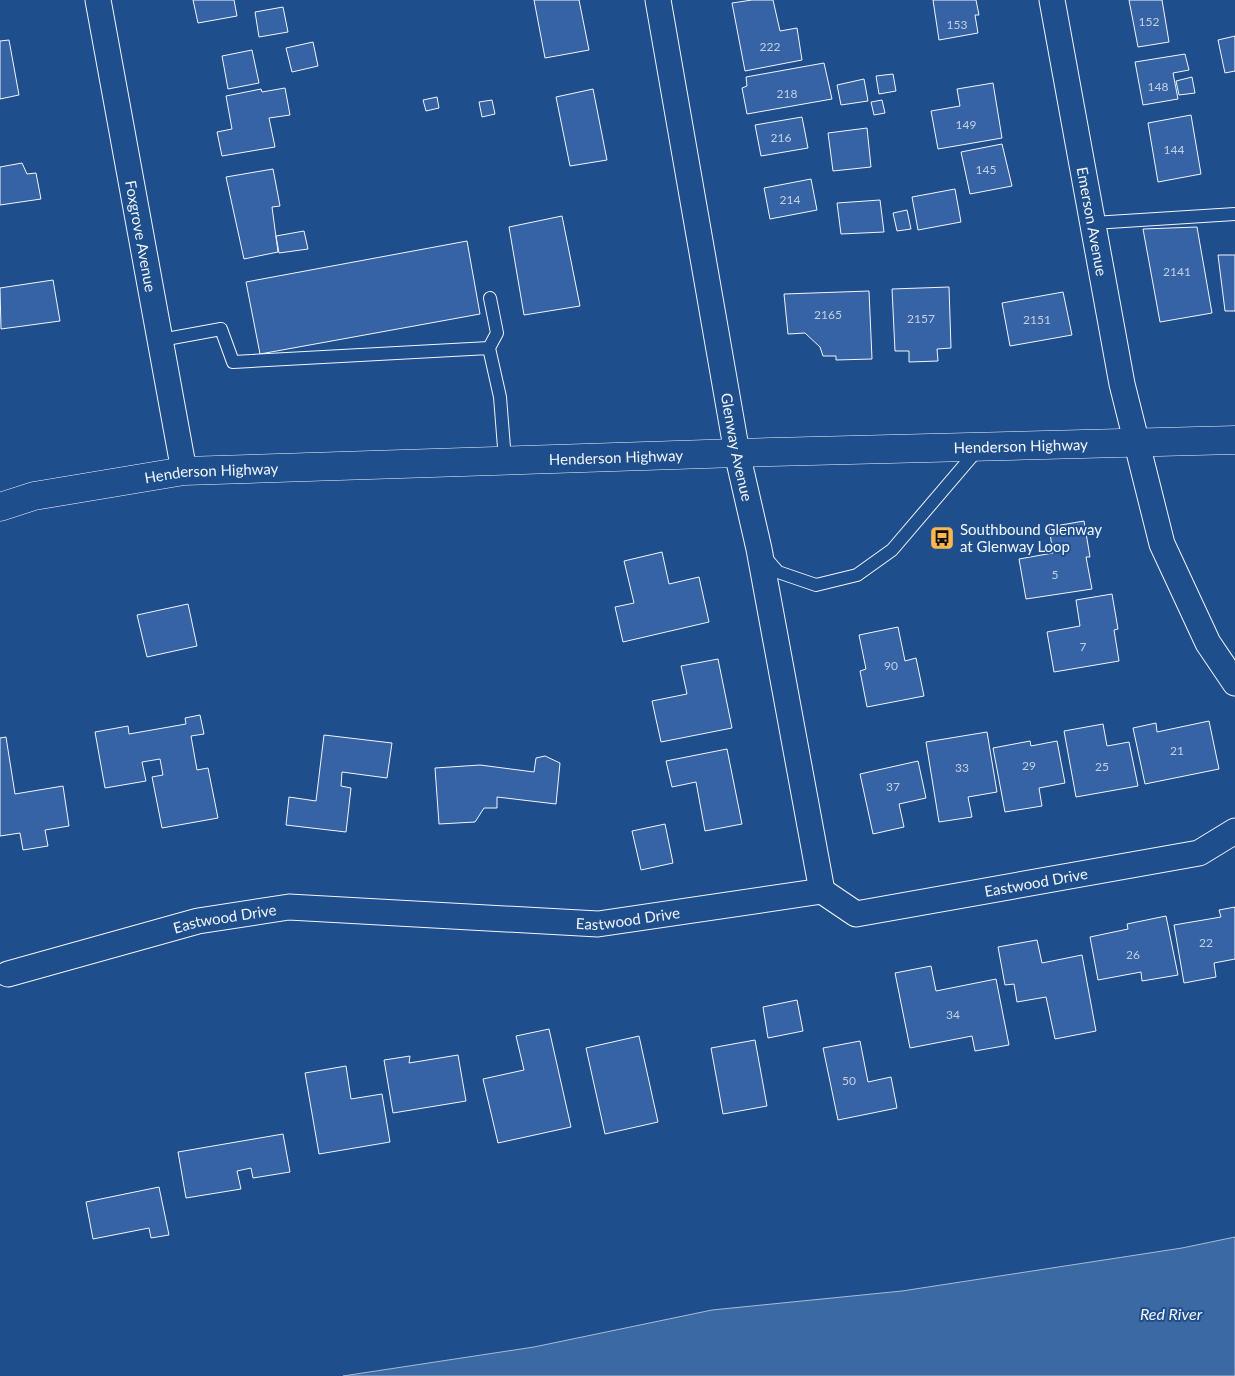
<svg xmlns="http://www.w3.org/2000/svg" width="1235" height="1376" viewBox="0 0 1235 1376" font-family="Lato,sans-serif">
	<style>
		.water { fill: #3b69a3; stroke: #a8bbd7 }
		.building { fill: #3563a3; stroke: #f2f6ff }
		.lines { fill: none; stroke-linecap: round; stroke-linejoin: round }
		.lane-casing { stroke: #f2f6ff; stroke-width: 14 }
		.street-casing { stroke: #f2f6ff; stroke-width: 27 }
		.secondary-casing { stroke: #f2f6ff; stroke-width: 29 }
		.lane { stroke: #1f4e8c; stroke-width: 12 }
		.street { stroke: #1f4e8c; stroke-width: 25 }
		.secondary { stroke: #1f4e8c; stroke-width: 28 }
		.labels { text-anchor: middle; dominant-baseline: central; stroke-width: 4; stroke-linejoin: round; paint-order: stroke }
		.number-label { font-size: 12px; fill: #c3d1e8 }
		.street-label { font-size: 15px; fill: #f2f6ff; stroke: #1f4e8c }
		.poi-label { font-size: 15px; fill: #f2f6ff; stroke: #1f4e8c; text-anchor: start }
		.water-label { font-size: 16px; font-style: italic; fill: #f2f6ff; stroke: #1f4e8c }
	</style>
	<rect width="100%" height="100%" fill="#1f4e8c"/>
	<!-- water -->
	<path class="water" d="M1235,1237V1376H343L534,1347L712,1310L902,1291L1182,1248Z"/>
	<!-- building -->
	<path class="building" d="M193,0H234L237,16L198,23Z
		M534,0H579L589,50L545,58Z
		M752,0H773L780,31L797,28L802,60L745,71L732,3Z
		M933,0H976L979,15H975L978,33L939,40Z
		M1129,0H1162L1169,42L1138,47Z
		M283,7L288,32L259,37L255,12Z
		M1235,36V71L1225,73L1218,40Z
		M9,40L19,95L0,99V41Z
		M313,42L318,66L292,72L286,48Z
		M252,50L259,83L228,89L222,56Z
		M1185,54L1189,70L1173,73L1178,99L1143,105L1135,62Z
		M824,63L832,99L747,114L742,88L747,86L746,77Z
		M893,74L896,91L879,94L876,76Z
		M1192,77L1195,93L1179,95L1176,81Z
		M864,79L868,101L841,105L837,85Z
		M993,83L1002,138L938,149L931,111L960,106L957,89Z
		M285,88L290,115L269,118L275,147L222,156L217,132L232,129L226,96L261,89L262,92Z
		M593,89L607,160L570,166L556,97Z
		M437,97L439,108L426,111L423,100Z
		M492,100L495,114L482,117L479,102Z
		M882,100L885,113L874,115L871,102Z
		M1191,115L1201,174L1158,182L1148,123Z
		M802,117L808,148L761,156L755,125Z
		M867,128L871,167L833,171L828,133Z
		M1002,144L1012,186L970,194L961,152Z
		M22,163L27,174L36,173L41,199L0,205V167Z
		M273,169L280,206L272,207L278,252L244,259L226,177Z
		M811,179L817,210L770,219L764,188Z
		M955,189L961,222L918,230L912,197Z
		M880,200L884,232L841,234L837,203Z
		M907,210L911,229L897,231L893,213Z
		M562,216L580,306L524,315L509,227Z
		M1197,227L1212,313L1160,322L1143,229Z
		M304,231L308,249L279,253L276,236Z
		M467,241L480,314L260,354L246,282Z
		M1218,255H1235V311H1225Z
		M53,280L60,321L1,329L0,288Z
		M949,287L951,348L937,349L938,361L909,362V351H895L892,289Z
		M869,291L872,359L836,360V356H823L820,347L805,333L788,334L784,294Z
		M1063,292L1072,335L1010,346L1002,303Z
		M1084,521L1090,557H1086L1092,589L1026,599L1019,559L1053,553L1049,527Z
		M662,552L669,584L699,577L709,622L623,642L615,607L634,603L624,561Z
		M1112,594L1118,629L1114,630L1119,661L1054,672L1047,632L1080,626L1076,600Z
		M188,604L197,646L147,657L137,615Z
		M898,627L905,661L916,658L924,696L867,707L860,671L866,669L859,635Z
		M718,659L732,728L661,742L652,701L687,694L681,666Z
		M200,715L204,734L191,736L197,770L208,768L218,818L162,828L152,777L163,775L160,759L142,762L146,781L105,788L95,732L128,726L129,734L186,724L185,718Z
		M1209,721L1219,769L1145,784L1133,728L1156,723L1157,732Z
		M1103,724L1107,746L1129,742L1138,786L1076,797L1064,731Z
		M987,732L997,792L968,797L972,817L939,822L926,742Z
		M324,735L392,743L387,778L342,772L341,786L351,788L346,832L286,825L289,797L316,801Z
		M6,737L15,794L63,786L69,826L45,830L48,846L23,850L20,833L0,836V738Z
		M1030,741L1031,746L1057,741L1065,783L1039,788L1042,806L1005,812L993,748Z
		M727,749L742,824L705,831L696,782L672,787L666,761Z
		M545,756L560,763L556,804L497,797V808H484L475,822L439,824L435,768L480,765L534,772L536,758Z
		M918,761L926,798L899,804L904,827L873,834L860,774Z
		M665,824L673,863L641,870L632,831Z
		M1235,907V959L1214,963L1216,977L1184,983L1174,925L1221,917L1219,910Z
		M1166,916L1178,975L1142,981L1141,972L1098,980L1090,937L1128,929L1127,924Z
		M1037,940L1042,963L1082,955L1096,1031L1055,1039L1046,997L1017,1002L1014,984L1005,985L998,947Z
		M931,966L936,991L996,979L1009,1045L975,1051L972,1036L910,1048L895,973Z
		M797,1000L803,1031L768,1038L763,1007Z
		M549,1029L571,1127L498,1143L483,1079L524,1070L516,1036Z
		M639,1036L658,1122L605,1134L586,1048Z
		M755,1040L767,1106L723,1114L711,1048Z
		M860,1041L868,1082L891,1077L897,1108L838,1120L823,1048Z
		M458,1055L466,1101L393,1113L384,1060L410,1056L409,1063Z
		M346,1066L351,1099L382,1094L390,1142L319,1154L305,1073Z
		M283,1134L290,1172L253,1178L251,1168L237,1171L241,1189L186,1198L178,1152Z
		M159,1187L169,1235L151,1238L149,1228L93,1239L86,1202Z"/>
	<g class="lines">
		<defs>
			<path id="lane" d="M1093,223L1235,214
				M161,340L221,329L233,362L489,348L500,397L505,460
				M489,348L497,333L490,298
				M765,557L778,572L816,585L857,575L892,550L979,448"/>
			<g id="street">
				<path id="s1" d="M98,0L184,471"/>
				<path id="s2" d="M658,0L737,453L759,549L822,891"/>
				<path id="s3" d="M1052,0L1122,384L1162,544L1208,643L1235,683"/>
				<path id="s4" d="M8,974L198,921L289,907L598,924L822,891L856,914L1199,853L1235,831"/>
			</g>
			<g id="secondary">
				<path id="s5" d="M0,507L34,496L184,471L737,453L1235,440"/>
			</g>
		</defs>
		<!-- lane casing -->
		<use href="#lane" class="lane-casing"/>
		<!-- street casing -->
		<use href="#street" class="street-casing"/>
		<!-- secondary casing -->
		<use href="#secondary" class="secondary-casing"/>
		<!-- lane -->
		<use href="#lane" class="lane"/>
		<!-- street -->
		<use href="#street" class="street"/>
		<!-- secondary -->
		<use href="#secondary" class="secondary"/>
	</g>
	<!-- icons -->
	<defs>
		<symbol id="bus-square" viewBox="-11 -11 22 22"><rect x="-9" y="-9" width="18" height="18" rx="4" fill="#ffb74d" stroke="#1f4e8c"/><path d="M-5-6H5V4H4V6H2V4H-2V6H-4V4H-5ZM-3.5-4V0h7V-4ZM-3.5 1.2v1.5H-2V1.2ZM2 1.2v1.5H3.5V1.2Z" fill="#111"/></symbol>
	</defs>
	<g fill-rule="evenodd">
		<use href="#bus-square" x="928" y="524" width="28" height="28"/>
	</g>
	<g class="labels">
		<!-- number labels -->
		<g class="number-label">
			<text x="1149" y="21">152</text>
			<text x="957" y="24">153</text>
			<text x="770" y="46">222</text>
			<text x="1158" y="86">148</text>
			<text x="787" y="93">218</text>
			<text x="966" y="124">149</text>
			<text x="781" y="137">216</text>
			<text x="1174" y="149">144</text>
			<text x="986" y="169">145</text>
			<text x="790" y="199">214</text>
			<text x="1177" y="271">2141</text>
			<text x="828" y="314">2165</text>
			<text x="921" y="318">2157</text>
			<text x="1037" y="319">2151</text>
			<text x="1055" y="574">5</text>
			<text x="1083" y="646">7</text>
			<text x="891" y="665">90</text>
			<text x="1177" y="750">21</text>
			<text x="1029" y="765">29</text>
			<text x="1102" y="766">25</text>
			<text x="962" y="767">33</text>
			<text x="893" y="786">37</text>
			<text x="1206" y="942">22</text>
			<text x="1133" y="954">26</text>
			<text x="953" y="1014">34</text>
			<text x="849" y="1080">50</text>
		</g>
		<!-- street labels -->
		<g class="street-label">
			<text stroke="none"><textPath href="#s3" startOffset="225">Emerson Avenue</textPath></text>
			<text stroke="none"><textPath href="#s1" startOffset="240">Foxgrove Avenue</textPath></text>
			<text stroke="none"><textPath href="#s2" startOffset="454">Glenway Avenue</textPath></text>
			<text stroke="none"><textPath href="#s5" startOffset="1025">Henderson Highway</textPath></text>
			<text stroke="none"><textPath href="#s5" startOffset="620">Henderson Highway</textPath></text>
			<text stroke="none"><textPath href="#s5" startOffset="215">Henderson Highway</textPath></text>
			<text stroke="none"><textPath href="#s4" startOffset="1049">Eastwood Drive</textPath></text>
			<text stroke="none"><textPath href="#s4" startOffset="629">Eastwood Drive</textPath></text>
			<text stroke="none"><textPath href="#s4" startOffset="224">Eastwood Drive</textPath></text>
		</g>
		<!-- poi labels -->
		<g class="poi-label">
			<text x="960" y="529">Southbound Glenway<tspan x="960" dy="17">at Glenway Loop</tspan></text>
		</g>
		<!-- water labels -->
		<g class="water-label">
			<text x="1171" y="1313">Red River</text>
		</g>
	</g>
</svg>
